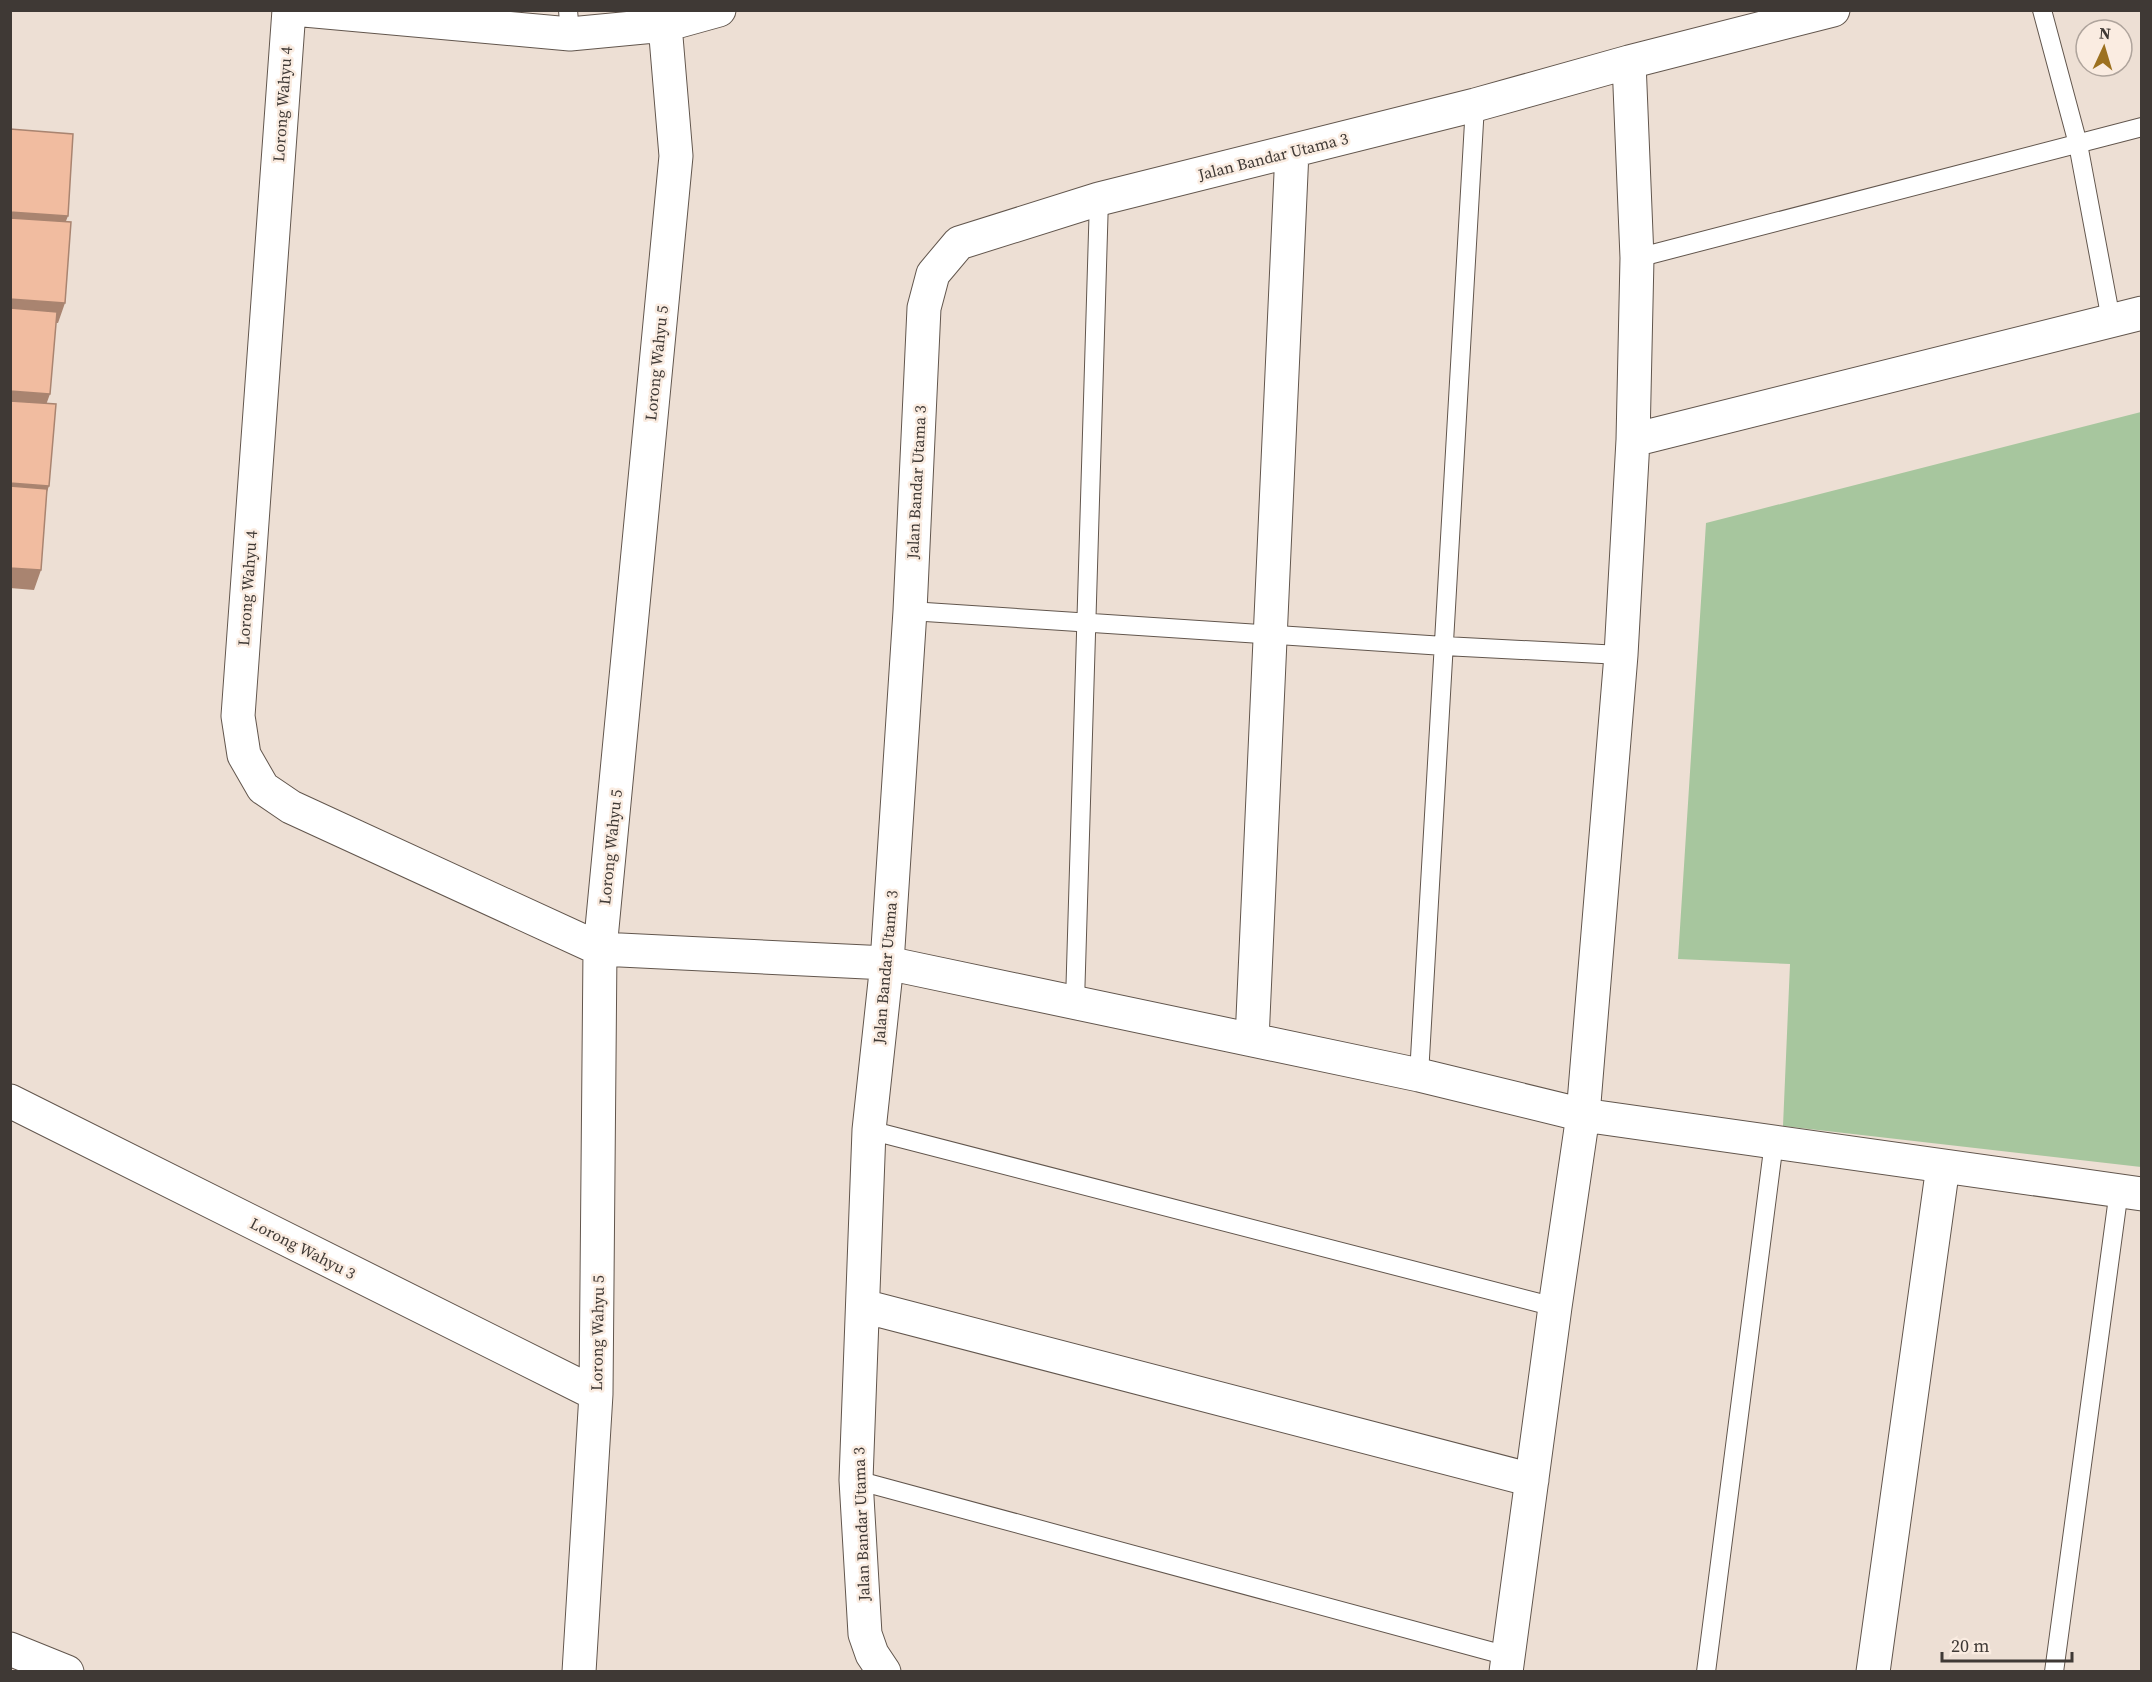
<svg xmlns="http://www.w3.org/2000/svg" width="2152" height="1682" viewBox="0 0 2152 1682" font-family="'Source Serif 4',serif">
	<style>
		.green { fill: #a7c69e }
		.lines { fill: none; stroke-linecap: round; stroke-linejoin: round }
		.lane-casing { stroke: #62564d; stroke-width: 20 }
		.street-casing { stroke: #62564d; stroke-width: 35 }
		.lane { stroke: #fff; stroke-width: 18 }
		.street { stroke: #fff; stroke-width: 33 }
		.shaded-wall { fill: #a98470 }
		.building { fill: #f1bca0; stroke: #a98470; stroke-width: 1.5 }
		.labels { text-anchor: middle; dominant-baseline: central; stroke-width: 5; stroke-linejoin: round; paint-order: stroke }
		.street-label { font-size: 16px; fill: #3f3935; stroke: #faece1 }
	</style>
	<rect width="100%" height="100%" fill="#eddfd4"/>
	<!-- green -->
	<path class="green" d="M2141,412V1167L1783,1126L1790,964L1678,959L1706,523Z"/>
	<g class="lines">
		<defs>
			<path id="lane" d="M568,10L570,34
				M2042,10L2078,144L2111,320
				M1637,258L2142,127
				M910,611L1444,646L1621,655
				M1075,1002L1099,199
				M1419,1075L1475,105
				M869,1130L1555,1307
				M856,1480L1508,1656
				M1706,1672L1774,1142
				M2054,1672L2119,1190"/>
			<path id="street" d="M289,10L238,716L244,755L263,788L291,807L600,949L887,963L1419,1075L1583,1115L2142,1194
				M304,10L570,34L665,25L719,10
				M1633,440L2142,313
				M1252,1040L1292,151
				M10,1101L596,1394
				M863,1306L1532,1480
				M10,1649L67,1672
				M579,1672L596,1394L600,949L676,156L665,25
				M884,1672L872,1654L865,1634L856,1480L869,1130L887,963L910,611L924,308L933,274L959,243L1099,199L1475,105L1629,62L1833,10
				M1506,1672L1555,1307L1583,1115L1621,655L1633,440L1637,258L1629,62
				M1873,1672L1943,1166"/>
		</defs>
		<!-- lane casing -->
		<use href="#lane" class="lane-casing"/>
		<!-- street casing -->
		<use href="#street" class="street-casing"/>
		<!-- lane -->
		<use href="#lane" class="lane"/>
		<!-- street -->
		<use href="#street" class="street"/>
	</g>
	<!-- shaded-wall -->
	<path class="shaded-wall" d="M10,212L68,216L60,236L10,232Z
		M10,299L65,303L58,323L10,319Z
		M10,391L50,394L43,413L10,411Z
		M10,483L49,486L42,506L10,503Z
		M10,568L41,570L34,590L10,588Z"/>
	<!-- building -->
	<path class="building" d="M10,129L73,134L68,216L10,212Z
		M10,218L71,222L65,303L10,299Z
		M10,308L57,312L50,394L10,391Z
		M10,401L56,404L49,486L10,483Z
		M10,486L47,489L41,570L10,568Z"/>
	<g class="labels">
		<!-- street labels -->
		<g class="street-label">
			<text transform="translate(282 104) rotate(-86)">Lorong Wahyu 4</text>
			<text transform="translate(1273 156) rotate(-14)">Jalan Bandar Utama 3</text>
			<text transform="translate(656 363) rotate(-84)">Lorong Wahyu 5</text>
			<text transform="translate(916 482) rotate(-87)">Jalan Bandar Utama 3</text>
			<text transform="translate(247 588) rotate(-86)">Lorong Wahyu 4</text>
			<text transform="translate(610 847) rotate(-84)">Lorong Wahyu 5</text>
			<text transform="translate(885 967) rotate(-85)">Jalan Bandar Utama 3</text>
			<text transform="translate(303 1248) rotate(27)">Lorong Wahyu 3</text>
			<text transform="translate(597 1333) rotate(-89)">Lorong Wahyu 5</text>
			<text transform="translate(861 1524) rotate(-92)">Jalan Bandar Utama 3</text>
		</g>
	</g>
	<!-- border -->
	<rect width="2152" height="1682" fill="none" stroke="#3f3935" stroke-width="24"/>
	<!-- north arrow -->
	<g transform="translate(2104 48) rotate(4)"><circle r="28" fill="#faece1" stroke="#afa49c" stroke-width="1.5"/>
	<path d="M0-4.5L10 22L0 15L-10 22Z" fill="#9c7120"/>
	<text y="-9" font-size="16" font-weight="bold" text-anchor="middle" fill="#3f3935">N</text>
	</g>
	<!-- scale -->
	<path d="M1942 1652v9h130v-9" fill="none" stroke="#3f3935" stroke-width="3"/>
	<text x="1951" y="1652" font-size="18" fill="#3f3935" stroke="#faece1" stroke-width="4.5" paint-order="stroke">20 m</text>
</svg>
